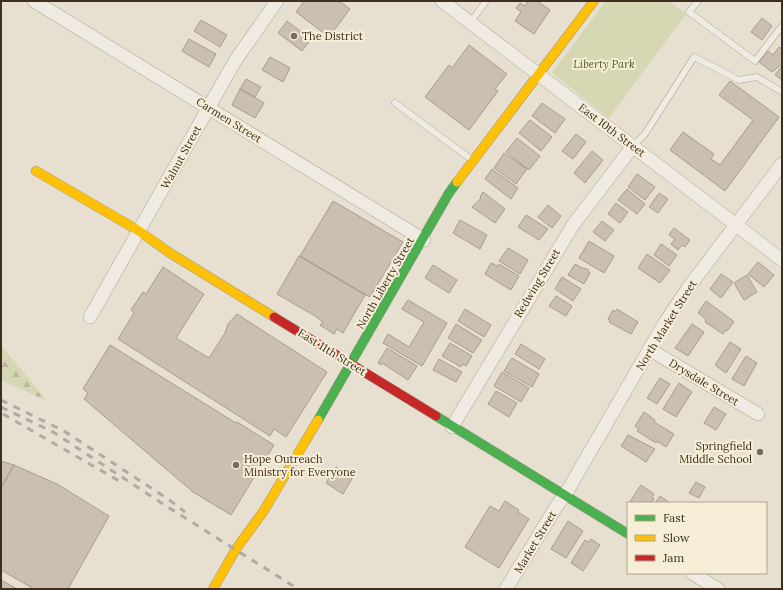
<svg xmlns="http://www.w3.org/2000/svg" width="783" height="590" viewBox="0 0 783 590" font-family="Lora,serif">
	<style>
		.forest { fill: url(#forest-firs) }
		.green { fill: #d6d7b3 }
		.building { fill: #cbbfb2; stroke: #a89c90 }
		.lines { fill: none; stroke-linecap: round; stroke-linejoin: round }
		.lane-casing { stroke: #ada599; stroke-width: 7 }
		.street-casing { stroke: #ada599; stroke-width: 14 }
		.fast-casing { stroke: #9c958a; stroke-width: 10 }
		.slow-casing { stroke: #9c958a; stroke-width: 10 }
		.jam-casing { stroke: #9c958a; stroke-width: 10 }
		.lane { stroke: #efebe3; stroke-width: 6 }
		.street { stroke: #efebe3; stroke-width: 13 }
		.fast { stroke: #4caf50; stroke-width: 9 }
		.slow { stroke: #ffc107; stroke-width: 9 }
		.jam { stroke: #c62828; stroke-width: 9 }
		.rail { stroke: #afaaa2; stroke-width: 3; stroke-dasharray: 7 7; stroke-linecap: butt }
		.poi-dot { fill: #786c5e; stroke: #f7eed8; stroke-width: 1.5 }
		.labels { text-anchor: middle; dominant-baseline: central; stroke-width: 4; stroke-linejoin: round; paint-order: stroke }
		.poi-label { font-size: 11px; fill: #3d2e20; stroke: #f7eed8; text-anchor: start }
		.park-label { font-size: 11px; font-style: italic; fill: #4d5a26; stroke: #f7eed8 }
		.street-label { font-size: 11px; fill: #3d2e20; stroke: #f7eed8 }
	</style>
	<defs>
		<pattern id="forest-firs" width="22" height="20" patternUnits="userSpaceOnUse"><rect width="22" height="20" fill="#d6d7b3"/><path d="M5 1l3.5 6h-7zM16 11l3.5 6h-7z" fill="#b9b99a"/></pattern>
	</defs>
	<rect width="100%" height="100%" fill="#e7e0d1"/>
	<!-- forest -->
	<path class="forest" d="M1,345L47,401L1,380Z"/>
	<!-- green -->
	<path class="green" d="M606,1H669L686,14L609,118L552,73Z"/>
	<!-- building -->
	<path class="building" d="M304,1H339L350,9L329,37L296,12Z
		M528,1H537L550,10L534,34L515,21L521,12L516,8L520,3L525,6Z
		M762,18L772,26L762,40L751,32Z
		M201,20L227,35L220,47L194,31Z
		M287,21L311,39L302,51L278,33Z
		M189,39L216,54L209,67L182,51Z
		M469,45L507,74L495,89L498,91L469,130L425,97L449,65L452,68Z
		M779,47L782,49V64L772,72L759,62L768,51L773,55Z
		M270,57L290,68L283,82L262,70Z
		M782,66V80L775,75Z
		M246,79L261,87L255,97L240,89Z
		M730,81L779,117L725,191L670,150L683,132L714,154L711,159L720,165L753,120L719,95Z
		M240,89L264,103L255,118L232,105Z
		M542,103L565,119L555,133L532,116Z
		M530,120L552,137L541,151L519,133Z
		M576,134L586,142L573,159L562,151Z
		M517,138L540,156L529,170L506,152Z
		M592,151L603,160L585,183L574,173Z
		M504,153L527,169L516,184L494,168Z
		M492,169L518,188L511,199L485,179Z
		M637,174L655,187L645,200L628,187Z
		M627,189L645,204L637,214L618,200Z
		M483,192L505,209L495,223L472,207L481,198L480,197Z
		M659,193L668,199L658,213L649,207Z
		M333,201L403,242L370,297L300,256Z
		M616,203L628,212L620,223L608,214Z
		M548,205L561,216L552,228L538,217Z
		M526,215L548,229L539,240L518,227Z
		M460,220L487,235L480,249L453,233Z
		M602,221L614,230L605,241L593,232Z
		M674,228L690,240L685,247L682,245L678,250L671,244L675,239L669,235Z
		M589,241L614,256L604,273L579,258Z
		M661,244L677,255L669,266L654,255Z
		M508,248L528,260L520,274L499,261Z
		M647,254L670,270L660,283L638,268Z
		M299,256L365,295L343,333L337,329L334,334L320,325L323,322L315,316L277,294Z
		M758,262L774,275L764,287L748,274Z
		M491,263L497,266L499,264L519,276L511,290L485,274Z
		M575,264L582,268L587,269L590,273L584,284L568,275Z
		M433,265L457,280L449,293L425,278Z
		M163,267L204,294L176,338L209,358L225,333L228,324L237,314L327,372L286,437L274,429L270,436L118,339L134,313L131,310L143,292L146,294Z
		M721,274L733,282L721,298L710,289Z
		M747,275L757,292L744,300L734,283Z
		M562,277L581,289L573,301L555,289Z
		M556,296L572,306L566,316L549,306Z
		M408,300L447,323L422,366L383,343L388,334L409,347L424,322L402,309Z
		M706,301L732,320L734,322L727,331L725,330L723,334L705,322L706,319L698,313Z
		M465,309L491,325L484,337L458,321Z
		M617,309L638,322L631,334L609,322L610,320L608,319L613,310L615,312Z
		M456,324L482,340L473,353L448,338Z
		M692,324L704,332L688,356L675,348Z
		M730,342L741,349L726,373L715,365Z
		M450,343L472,356L466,366L463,364L461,367L442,356Z
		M521,344L545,359L539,369L515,354Z
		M110,345L236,423L237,422L274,445L231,515L193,492L84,399L88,393L83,389Z
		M387,348L417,366L408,380L382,363L381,365L378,363Z
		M746,356L757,363L744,386L732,379Z
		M512,358L539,374L532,387L504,371Z
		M439,359L462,372L456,382L433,370Z
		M502,372L529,388L521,402L494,386Z
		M660,378L670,384L657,404L647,398Z
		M679,383L692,392L676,417L663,409Z
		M496,391L517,403L509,417L488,404Z
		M714,407L726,414L716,430L704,423Z
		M644,412L655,420L654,422L674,434L666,447L657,441L656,443L637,431L639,429L635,426Z
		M628,435L655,449L646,462L621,446Z
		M1,461L14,465L1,488Z
		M14,465L57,484L109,516L68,589H34L1,570V488Z
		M336,467L353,477L343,494L326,483Z
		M696,482L705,487L699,498L689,493Z
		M641,485L654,494L652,497L654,499L651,503H629Z
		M660,496L670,503H655Z
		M505,501L519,510L518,512L529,519L499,568L465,547L490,506L499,511Z
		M568,521L583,531L566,558L551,549Z
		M591,539L600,545L583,571L571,563L585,540L589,542Z
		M1,580L17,589H1Z"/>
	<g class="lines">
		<defs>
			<path id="lane" d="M698,1L689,12L755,61L782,26
				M470,23L486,1
				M395,103L472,160
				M633,146L645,134L694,57L739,80L757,77L782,92"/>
			<path id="street" d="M34,1L424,240
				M442,1L782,260
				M90,317L235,61L277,1
				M649,349L758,414
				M452,427L573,225L633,146
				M692,573L718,589
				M506,589L556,507L565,495L664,324L688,288L782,164"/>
			<path id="fast" d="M436,416L628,534
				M318,420L449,193L457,182"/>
			<path id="slow" d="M36,171L139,231L170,253L274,317
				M457,182L594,1
				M213,589L236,549L263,512L318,420"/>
			<path id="jam" d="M274,317L436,416"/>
		</defs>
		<!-- lane casing -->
		<use href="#lane" class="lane-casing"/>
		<!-- street casing -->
		<use href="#street" class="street-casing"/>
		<!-- fast casing -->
		<use href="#fast" class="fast-casing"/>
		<!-- slow casing -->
		<use href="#slow" class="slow-casing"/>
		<!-- jam casing -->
		<use href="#jam" class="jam-casing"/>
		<!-- lane -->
		<use href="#lane" class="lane"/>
		<!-- street -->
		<use href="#street" class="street"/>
		<!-- fast -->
		<use href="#fast" class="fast"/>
		<!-- slow -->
		<use href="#slow" class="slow"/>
		<!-- jam -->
		<use href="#jam" class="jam"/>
		<!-- rail -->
		<path class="rail" d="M1,400L64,431L168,499L185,512
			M1,407L53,432L163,504L298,589
			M3,414L121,482"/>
	</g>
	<!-- markers -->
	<g class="poi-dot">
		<circle cx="294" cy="36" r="4"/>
		<circle cx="760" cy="452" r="4"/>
		<circle cx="236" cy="465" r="4"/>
	</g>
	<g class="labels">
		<!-- poi labels -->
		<g class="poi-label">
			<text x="302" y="36">The District</text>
			<text x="752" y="446" text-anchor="end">Springfield<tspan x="752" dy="13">Middle School</tspan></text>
			<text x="244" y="459">Hope Outreach<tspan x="244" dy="13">Ministry for Everyone</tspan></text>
		</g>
		<!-- park labels -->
		<g class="park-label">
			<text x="604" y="64">Liberty Park</text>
		</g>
		<!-- street labels -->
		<g class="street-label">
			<text transform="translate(229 120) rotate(32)">Carmen Street</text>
			<text transform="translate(612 130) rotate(37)">East 10th Street</text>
			<text transform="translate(181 157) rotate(-61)">Walnut Street</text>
			<text transform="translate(385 283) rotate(-60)">North Liberty Street</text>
			<text transform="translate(537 283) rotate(-59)">Redwing Street</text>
			<text transform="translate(666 325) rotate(-58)">North Market Street</text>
			<text transform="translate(332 352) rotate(32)">East 11th Street</text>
			<text transform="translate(704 382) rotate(31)">Drysdale Street</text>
			<text transform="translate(535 542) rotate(-59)">Market Street</text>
		</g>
	</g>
	<!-- border -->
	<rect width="783" height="590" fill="none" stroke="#3d2e20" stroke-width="4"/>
	<!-- legend -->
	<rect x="627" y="502" width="140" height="72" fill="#f7eed8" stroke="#ada18e"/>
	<rect x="635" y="515" width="20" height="6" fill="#4caf50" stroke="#ada18e"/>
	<text x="663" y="522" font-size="12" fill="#3d2e20">Fast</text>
	<rect x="635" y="535" width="20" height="6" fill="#ffc107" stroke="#ada18e"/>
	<text x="663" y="542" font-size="12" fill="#3d2e20">Slow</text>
	<rect x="635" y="555" width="20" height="6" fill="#c62828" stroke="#ada18e"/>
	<text x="663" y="562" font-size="12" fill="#3d2e20">Jam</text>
</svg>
